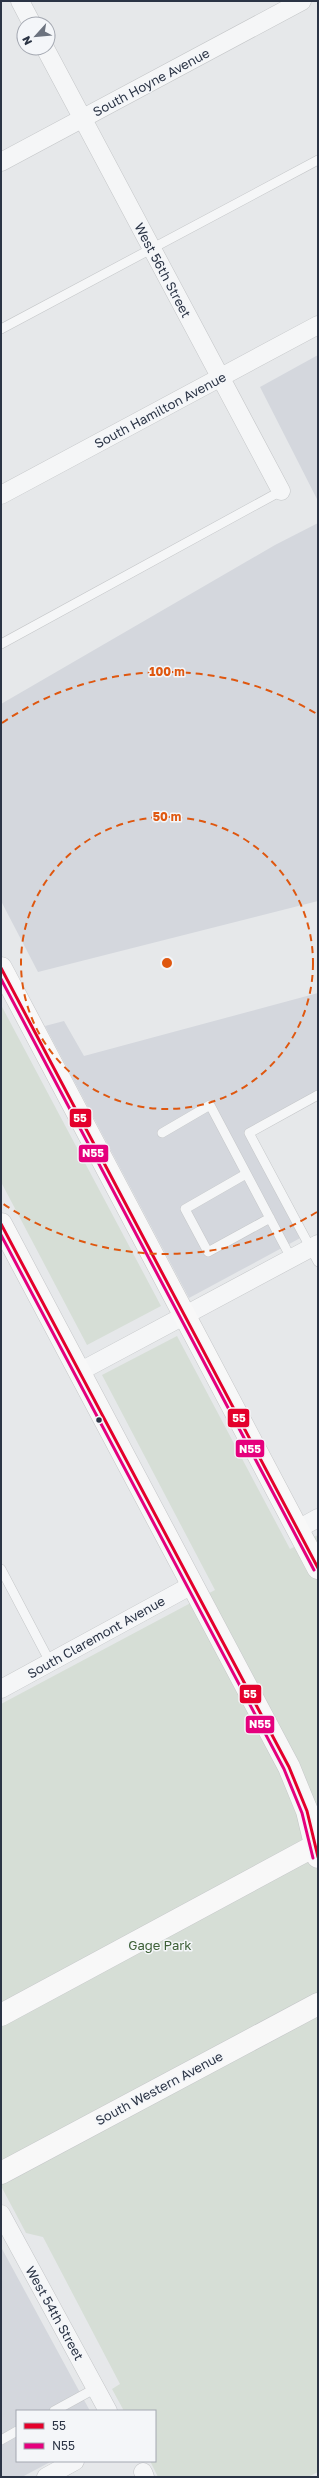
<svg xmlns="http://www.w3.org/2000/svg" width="319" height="2478" viewBox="0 0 319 2478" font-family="'Golos Text',sans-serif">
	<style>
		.built { fill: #d4d7dd }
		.green { fill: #d6ded6 }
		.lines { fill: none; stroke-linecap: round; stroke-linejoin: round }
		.lane-casing { stroke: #c4c6c8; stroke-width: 10 }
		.street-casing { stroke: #c4c6c8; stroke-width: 19 }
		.secondary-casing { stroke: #c4c6c8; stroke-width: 23 }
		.lane { stroke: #f5f6f7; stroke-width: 9 }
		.street { stroke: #f5f6f7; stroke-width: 18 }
		.secondary { stroke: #f8f8f8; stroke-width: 22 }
		.bus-1-casing { stroke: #f4f6f9; stroke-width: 6 }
		.bus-2-casing { stroke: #f4f6f9; stroke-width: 6 }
		.bus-1 { stroke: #e4002b; stroke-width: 3 }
		.bus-2 { stroke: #e5007d; stroke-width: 3 }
		.ring { fill: none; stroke: #df570f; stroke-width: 2; stroke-dasharray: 7 5 }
		.bus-dot { fill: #2b3445; stroke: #f4f6f9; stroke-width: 1.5 }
		.labels { text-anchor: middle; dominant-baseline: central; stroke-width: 3; stroke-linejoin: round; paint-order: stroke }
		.street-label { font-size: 13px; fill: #2b3445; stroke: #f4f6f9 }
		.park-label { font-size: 13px; fill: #3f6138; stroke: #f4f6f9 }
		.centre { fill: #df570f; stroke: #f4f6f9; stroke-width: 2 }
		.ring-label { font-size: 12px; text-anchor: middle; font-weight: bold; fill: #df570f; stroke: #f4f6f9; stroke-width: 3; stroke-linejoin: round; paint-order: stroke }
		.line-badge { stroke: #f4f6f9; stroke-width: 1.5 }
		.badge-label { font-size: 11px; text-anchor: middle; font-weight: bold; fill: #fff }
	</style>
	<rect width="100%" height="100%" fill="#e6e8ea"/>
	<!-- built -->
	<path class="built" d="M318,355V501L260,387Z
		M318,523V901L38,972L1,901V704L275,545Z
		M318,993V1095L250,1133L304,1236L189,1298L45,1026L64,1021L84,1056Z
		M1,2247L90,2411H17V2461H52L22,2477H1Z"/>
	<!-- green -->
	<path class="green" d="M1,1005L161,1306L87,1345L1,1182Z
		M177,1336L290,1549L318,1535V2472L308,2477H158L150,2461H155V2411H124L112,2389L120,2384L43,2237L26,2233L1,2186V1704L215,1590L102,1375Z"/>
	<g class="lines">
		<defs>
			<path id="lane" d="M1,329L318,160
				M1,644L281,491
				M318,1095L249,1133L318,1262
				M162,1133L210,1105L291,1258
				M246,1174L185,1209L208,1252L270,1218
				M1,1569L50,1662
				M54,2411L96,2388
				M1,2440L17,2431"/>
			<path id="street" d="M20,1L32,24
				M45,48L281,491
				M1,162L302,1
				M1,495L318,325
				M79,1372L318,1244
				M298,1529L318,1518
				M1,1689L192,1585
				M1,2214L108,2411
				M143,2472L145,2477
				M46,2477L75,2461"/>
			<path id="secondary" d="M1,968L318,1568
				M1,1224L289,1767L307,1811L318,1857
				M1,2015L318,1844
				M1,2173L318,2004"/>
		</defs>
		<!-- lane casing -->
		<use href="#lane" class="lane-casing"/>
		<!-- street casing -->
		<use href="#street" class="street-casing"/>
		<!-- secondary casing -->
		<use href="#secondary" class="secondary-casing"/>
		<!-- lane -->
		<use href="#lane" class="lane"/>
		<!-- street -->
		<use href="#street" class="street"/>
		<!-- secondary -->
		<use href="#secondary" class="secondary"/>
		<defs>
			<path id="bus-1" d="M1,968L318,1568
				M1,1224L289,1767L307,1811L318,1857"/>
			<path id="bus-2" d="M1,979L314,1570
				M1,1235L284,1769L302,1813L313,1858"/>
		</defs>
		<!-- bus-1 casing -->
		<use href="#bus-1" class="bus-1-casing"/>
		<!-- bus-2 casing -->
		<use href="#bus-2" class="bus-2-casing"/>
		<!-- bus-1 -->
		<use href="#bus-1" class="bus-1"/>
		<!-- bus-2 -->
		<use href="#bus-2" class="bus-2"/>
	</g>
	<!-- distance rings -->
	<g class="ring">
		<circle cx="167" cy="963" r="146"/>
		<path d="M317 1212A291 291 0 0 1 2 1203M2 723A291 291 0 0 1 317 714"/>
	</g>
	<!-- markers -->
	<circle class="bus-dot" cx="99" cy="1420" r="3.5"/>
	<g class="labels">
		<!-- street labels -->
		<g class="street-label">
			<text transform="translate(151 82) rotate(-28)">South Hoyne Avenue</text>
			<text transform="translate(163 270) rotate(62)">West 56th Street</text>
			<text transform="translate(160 410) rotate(-28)">South Hamilton Avenue</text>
			<text transform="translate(96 1637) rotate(-29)">South Claremont Avenue</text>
			<text transform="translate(159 2088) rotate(-28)">South Western Avenue</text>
			<text transform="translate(55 2313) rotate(61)">West 54th Street</text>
		</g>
		<!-- park labels -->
		<g class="park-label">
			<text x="160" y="1945">Gage Park</text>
		</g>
	</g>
	<circle cx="167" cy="963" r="6" class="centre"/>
	<g class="ring-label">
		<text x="167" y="676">100 m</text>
		<text x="167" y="821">50 m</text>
	</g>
	<g class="line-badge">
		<rect x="69" y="1108" width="23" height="20" rx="4" fill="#e4002b"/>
		<rect x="78" y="1144" width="31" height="19" rx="4" fill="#e5007d"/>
		<rect x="227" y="1408" width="23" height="20" rx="4" fill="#e4002b"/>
		<rect x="235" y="1439" width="30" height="19" rx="4" fill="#e5007d"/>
		<rect x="239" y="1684" width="23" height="20" rx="4" fill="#e4002b"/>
		<rect x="245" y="1715" width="30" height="19" rx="4" fill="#e5007d"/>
	</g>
	<g class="badge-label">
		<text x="80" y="1122">55</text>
		<text x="93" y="1157">N55</text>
		<text x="239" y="1422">55</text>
		<text x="250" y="1453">N55</text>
		<text x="250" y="1698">55</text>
		<text x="260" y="1728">N55</text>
	</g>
	<!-- border -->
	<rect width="319" height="2478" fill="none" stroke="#2b3445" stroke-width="4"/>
	<!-- legend -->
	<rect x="16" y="2410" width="140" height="52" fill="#f4f6f9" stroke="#a4a8b1"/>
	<rect x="24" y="2423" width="20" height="6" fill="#e4002b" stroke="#a4a8b1"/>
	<text x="52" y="2430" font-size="12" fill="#2b3445">55</text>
	<rect x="24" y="2443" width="20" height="6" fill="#e5007d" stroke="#a4a8b1"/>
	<text x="52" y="2450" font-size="12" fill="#2b3445">N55</text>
	<!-- north arrow -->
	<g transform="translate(36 36) rotate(243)"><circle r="19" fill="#f4f6f9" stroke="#a4a8b1"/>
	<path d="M0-3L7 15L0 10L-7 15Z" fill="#6c737f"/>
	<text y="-6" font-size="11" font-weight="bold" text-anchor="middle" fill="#2b3445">N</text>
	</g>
</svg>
